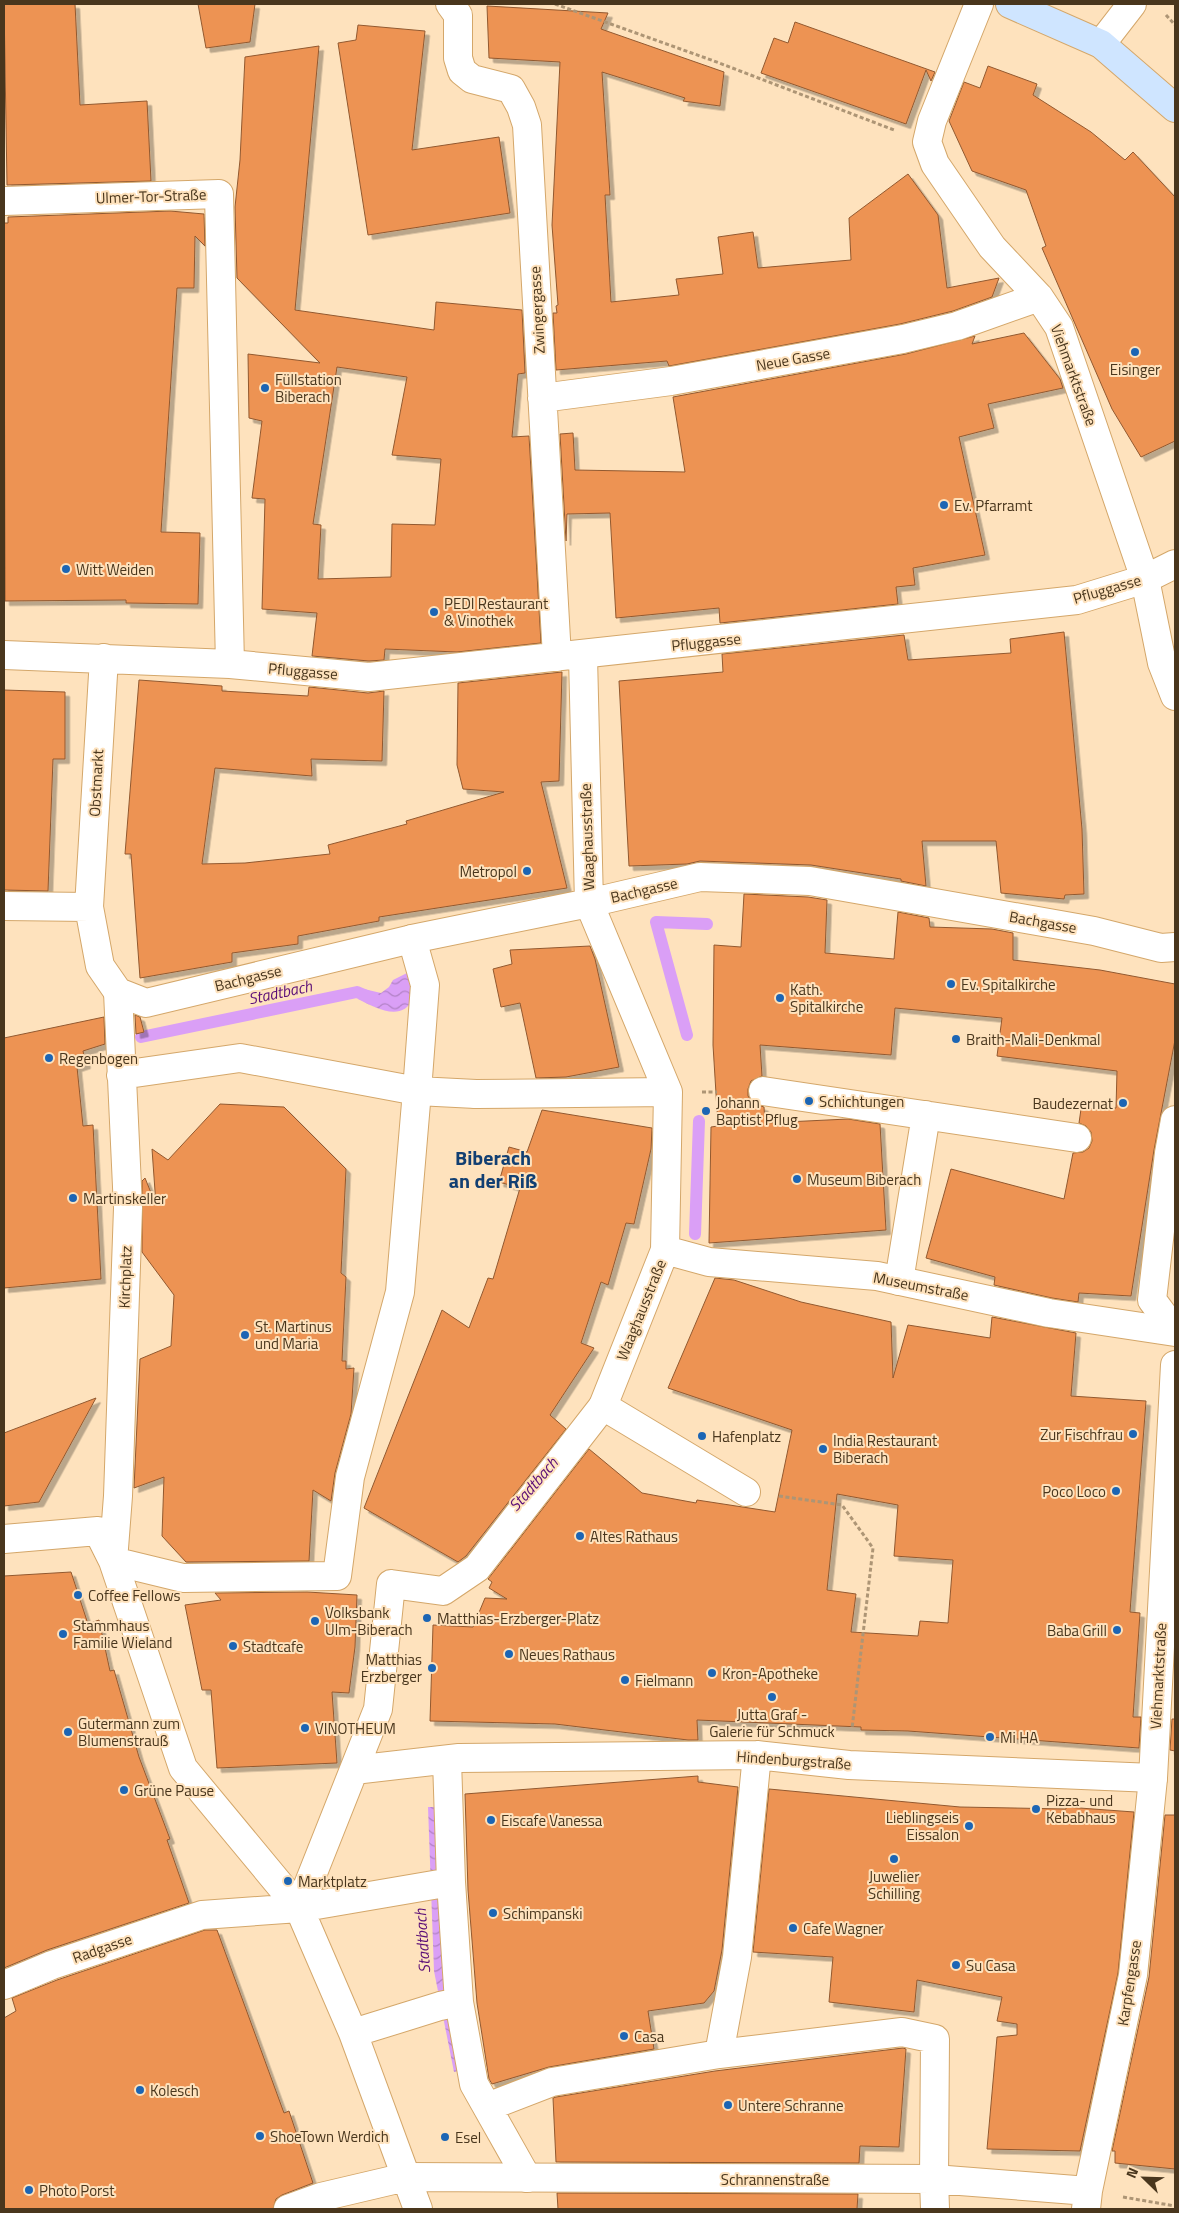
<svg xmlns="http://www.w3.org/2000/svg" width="1179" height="2213" viewBox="0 0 1179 2213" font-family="'Titillium Web',sans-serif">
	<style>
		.water { fill: url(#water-waves) }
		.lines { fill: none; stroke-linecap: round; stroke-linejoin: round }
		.stream { stroke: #da9ff6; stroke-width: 12 }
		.building { fill: #ed9353; stroke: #925930; fill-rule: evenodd; filter: url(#shadow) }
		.pedestrian-casing { stroke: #d4a76a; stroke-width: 30 }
		.minor-casing { stroke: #d4a76a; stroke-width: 30 }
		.secondary-casing { stroke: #d4a76a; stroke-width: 30 }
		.path { stroke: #ad9575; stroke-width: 3; stroke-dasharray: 4 2.5; stroke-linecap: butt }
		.pedestrian { stroke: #fff; stroke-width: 28 }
		.minor { stroke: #fff; stroke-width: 28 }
		.secondary { stroke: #cfe5ff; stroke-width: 28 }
		.poi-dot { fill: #1c65b4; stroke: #fee2bd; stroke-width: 2 }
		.labels { text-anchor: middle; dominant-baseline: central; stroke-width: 4; stroke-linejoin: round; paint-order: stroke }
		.street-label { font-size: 15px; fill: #49361d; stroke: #fee2bd }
		.poi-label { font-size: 15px; fill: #49361d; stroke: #fee2bd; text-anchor: start }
		.water-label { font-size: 16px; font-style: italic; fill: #5b0e77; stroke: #fee2bd }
		.district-label { font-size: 20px; font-weight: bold; fill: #123f72; stroke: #fee2bd }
	</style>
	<defs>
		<pattern id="water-waves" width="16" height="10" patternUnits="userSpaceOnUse" patternTransform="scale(1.25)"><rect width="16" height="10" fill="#da9ff6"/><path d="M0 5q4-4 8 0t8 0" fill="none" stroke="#b382c7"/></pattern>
		<filter id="shadow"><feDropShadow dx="4.5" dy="4.5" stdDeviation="0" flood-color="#0004"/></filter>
	</defs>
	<rect width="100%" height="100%" fill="#fee2bd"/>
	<!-- water -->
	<path class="water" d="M415,969C414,977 417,990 413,998C403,1023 375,1008 358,999L364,989L381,993L389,987L393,980Z
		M428,1807H435L438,1883L463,2070L454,2072L434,1971Z"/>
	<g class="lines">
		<!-- stream -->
		<path class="stream" d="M687,1035L656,922L707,924
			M141,1037L357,992L376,1000
			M695,1234L699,1121"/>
	</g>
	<!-- building -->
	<path class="building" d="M4,4H75L80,105L147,101L151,181L7,185Z
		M198,4H255L250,42L206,48Z
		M487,6L608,13L601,29L724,72L720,106L683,101L685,98L602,72L610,195H605L611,302L679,295L676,279L723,274L718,237L753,232L758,268L851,260L849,218L908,174L938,215L947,288L999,278L992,297L953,311L900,324L669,366L667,361L556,370L553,313H557L556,306L558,305L552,225L560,62L489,58Z
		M795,22L935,72L931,81L926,70L906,124L761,73L774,38L788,43Z
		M358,25L425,31L412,150L499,137L510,213L368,235L338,43L356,40Z
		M319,46L295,310L434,330L436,302L522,310L525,373L518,374L512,437L529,436L541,643L457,652L385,649L384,660L369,661L312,656L317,613L262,609L265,499L252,498L262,421L249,418L248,354L320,363L237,278L235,207L240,160L245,57ZM337,367L407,377L392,455L441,459L435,525L392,524L391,577L318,579L321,525L313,524Z
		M988,66L1037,84L1033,95L1091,132L1125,160L1133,152L1175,197V441L1141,457L1112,409L1042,248L1046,246L1026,190L972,171L949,121L964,82L980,88Z
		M170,211L204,214L205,246L195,236L194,288H177L161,532L200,533L198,604L126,603V600L5,601L4,223H8V217Z
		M1024,333L1060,379L1063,388L988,404L994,428L959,437L985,555L913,568L915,585L896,587L898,604L720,623L719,608L616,618L610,513L567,514L566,541L560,434L573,433L575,470L685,472L673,397L906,354L975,336L972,344Z
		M1064,632L1082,829L1084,894L1065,895L1064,899L1001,893L996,841H922L926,886L901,881V879L811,865L700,861L687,864L629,866L619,681L723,672L722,654L904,635L908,660L1011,653L1010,639Z
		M562,672L559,781L541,782L567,888L379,917V921L298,936V944L232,953V962L140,978L131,854H125L139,680L222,686V691L308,696L309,687L368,693L384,691L382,761L311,759L312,776L215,768L202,864L245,863L330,854L328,845L407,824L406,821L504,792L463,789L457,765L458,683Z
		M4,690L65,692V759H53L48,891L4,890Z
		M744,894L808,897L827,900L825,953L894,959L898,912L929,918L930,927L992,929L1013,933V960L1100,970L1175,984V1040L1154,1150L1131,1296L1079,1293L1078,1302L1052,1298L994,1285L995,1277L926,1258L951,1169L1064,1199L1073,1153L1083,1152L1089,1148L1092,1141L1091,1132L1086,1126L1079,1123L1081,1109L1116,1108L1117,1071L997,1056L1002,1018L895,1008L891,1055L760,1045L762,1076L751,1081L748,1089V1096L753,1103L764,1107L765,1123L848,1119L880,1124L886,1230L709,1243L711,1127L718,1126L713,1045L714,945L741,947Z
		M590,946L595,959L619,1067L566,1077L536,1078L520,1003L501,1007L493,969L512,964L510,950Z
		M135,1015L140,1017L144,1032L136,1034Z
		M104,1017L105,1044L83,1051L86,1064L77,1067L83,1126L93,1125L101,1279L4,1288V1038Z
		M220,1104L284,1107L346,1169L341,1273L346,1277L342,1361H346V1369L354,1368L351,1414L335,1473L331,1501L313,1490L309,1561L186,1562L162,1536L164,1477L134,1488L140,1359L171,1346L174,1295L142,1252V1181L145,1178L156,1205L152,1149L168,1160Z
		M542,1110L652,1128L651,1149L634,1224L626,1223L608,1285L601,1282L581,1343L594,1348L550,1415L566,1429L466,1556L458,1562L364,1508L442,1310L469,1328L488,1278L493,1279L520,1188L499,1182L509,1147L527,1152Z
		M715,1278L734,1280L801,1302L891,1322L893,1378L908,1325L990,1338L992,1317L1076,1333L1071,1396L1146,1401L1130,1612L1140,1613L1133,1717H1141L1139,1748L908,1731L861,1730V1727L697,1720L698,1740H688L555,1724L430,1721L433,1625L473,1627L485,1598L507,1599L489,1588L492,1582L488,1579L589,1449L642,1493L696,1503L697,1500L775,1512L792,1430L668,1388ZM837,1494L898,1505L894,1556L953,1560L948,1623L920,1621L918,1636L851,1632L856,1594L827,1590Z
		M96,1398L39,1502L4,1506V1433Z
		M71,1572L88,1624L99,1620L110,1671L114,1670L139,1757L170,1839L167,1840L189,1903L47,1950L4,1968V1576Z
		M307,1592L357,1595L355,1647L349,1693L332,1692L337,1763L217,1768L211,1690H202L185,1605L221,1600L215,1593Z
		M1172,1719H1175V1751L1170,1750Z
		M698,1776V1782L738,1787L722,1950L714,1991L704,2003L648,2011L654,2049L549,2067L492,2084L489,2079L477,2003L468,1890L465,1794Z
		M769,1789L960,1807L1066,1809V1807L1134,1812L1118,1973L1080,2151L987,2149L997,2037L1017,2035V2024L997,2021L1002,1997L917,1980L914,2012L829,2002L833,1957L753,1952Z
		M1165,1815H1175V2169L1115,2163V2151H1112L1149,1977Z
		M205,1930H217L284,2113L289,2111L313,2183L282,2195L276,2199L273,2209H4V2018L16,2011L12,1998L57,1980Z
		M903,2048L906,2049L899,2147L860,2146L859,2163L556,2162L553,2098L556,2097L715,2071Z
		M557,2193L858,2194L857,2209H558Z"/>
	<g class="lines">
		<defs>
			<path id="pedestrian" d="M412,939L425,985L417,1091L476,1094
				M763,1091L1077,1138
				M1175,1120L1169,1153L1152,1300L1175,1331
				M899,1281L926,1115
				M4,1539L98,1531L113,1561L183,1768L299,1908L353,2033L406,2177
				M113,1561L183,1578L337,1576L350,1477L400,1292L417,1091L240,1058L121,1075
				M113,1561L118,1496L128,1208L118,992
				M447,1760L451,1882L459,2002L474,2084L527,2178
				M354,1770L459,1758L757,1755L849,1765L1153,1778
				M299,1908L378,1709L391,1584L443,1591L477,1568L603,1406
				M4,1985L52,1965L202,1915L299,1908L451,1882
				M353,2033L440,2006L459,2002
				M719,2054L737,1957L757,1755
				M487,2107L552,2082L719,2054L902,2032L935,2039L934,2179"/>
			<path id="minor" d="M450,4L458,15V58L462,71L472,79L511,89L521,107L527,125L557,657
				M979,4L932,121L927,142L935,164L992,247L1039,297L1059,327L1145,579L1162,663L1175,696
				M1101,44L1132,4
				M4,201L219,194L230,664
				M542,398L671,381L903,339L957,326L1039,297
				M4,655L230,664L369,677L1077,600L1145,579L1175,564
				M583,656L589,903L668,1092L665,1250L603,1406L746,1492
				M104,658L89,907L100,966L118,992L146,1003L412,939L589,903L700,877L810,881L1094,931L1161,948L1175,947
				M4,906L89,907
				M476,1094L668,1092
				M665,1250L709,1262L877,1276L1049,1313L1175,1332
				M406,2177L418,2209
				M934,2179L935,2209
				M288,2209L321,2197L406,2177L934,2179L1088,2191
				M1086,2209L1088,2191L1133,1975L1153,1778L1175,1365"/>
			<path id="secondary" d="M1010,4L1101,44L1175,108"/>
		</defs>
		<!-- pedestrian casing -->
		<use href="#pedestrian" class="pedestrian-casing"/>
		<!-- minor casing -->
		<use href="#minor" class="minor-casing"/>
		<!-- secondary casing -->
		<use href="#secondary" class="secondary-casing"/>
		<!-- path -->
		<path class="path" d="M555,4L714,61L894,130
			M1166,15L1175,25
			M702,1092H717
			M779,1496L842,1505L873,1548L852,1729
			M1123,2197L1175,2206"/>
		<!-- pedestrian -->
		<use href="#pedestrian" class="pedestrian"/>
		<!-- minor -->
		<use href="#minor" class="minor"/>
		<!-- secondary -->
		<use href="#secondary" class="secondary"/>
	</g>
	<!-- markers -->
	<g class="poi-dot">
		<circle cx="1135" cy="352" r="5"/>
		<circle cx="265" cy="388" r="5"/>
		<circle cx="944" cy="505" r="5"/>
		<circle cx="66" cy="569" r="5"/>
		<circle cx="434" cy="612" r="5"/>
		<circle cx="527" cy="871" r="5"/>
		<circle cx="951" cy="984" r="5"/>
		<circle cx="780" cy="998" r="5"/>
		<circle cx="956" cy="1039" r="5"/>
		<circle cx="49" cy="1058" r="5"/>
		<circle cx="809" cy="1101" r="5"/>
		<circle cx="1123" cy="1103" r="5"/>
		<circle cx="706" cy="1111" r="5"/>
		<circle cx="797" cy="1179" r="5"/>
		<circle cx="73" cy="1198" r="5"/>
		<circle cx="245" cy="1335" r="5"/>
		<circle cx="1133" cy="1434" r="5"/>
		<circle cx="702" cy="1436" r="5"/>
		<circle cx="823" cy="1449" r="5"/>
		<circle cx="1116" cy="1491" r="5"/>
		<circle cx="580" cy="1536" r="5"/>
		<circle cx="78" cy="1595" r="5"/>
		<circle cx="427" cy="1618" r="5"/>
		<circle cx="315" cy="1621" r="5"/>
		<circle cx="1117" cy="1630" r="5"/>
		<circle cx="63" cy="1634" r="5"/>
		<circle cx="233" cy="1646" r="5"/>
		<circle cx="509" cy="1654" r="5"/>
		<circle cx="432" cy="1668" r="5"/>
		<circle cx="712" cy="1673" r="5"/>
		<circle cx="625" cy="1680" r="5"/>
		<circle cx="772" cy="1697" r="5"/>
		<circle cx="305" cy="1728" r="5"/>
		<circle cx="68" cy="1732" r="5"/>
		<circle cx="990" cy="1737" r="5"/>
		<circle cx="124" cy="1790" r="5"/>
		<circle cx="1036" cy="1809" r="5"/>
		<circle cx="491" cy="1820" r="5"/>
		<circle cx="969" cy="1826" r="5"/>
		<circle cx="894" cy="1859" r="5"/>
		<circle cx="288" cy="1881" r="5"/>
		<circle cx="493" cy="1913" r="5"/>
		<circle cx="793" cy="1928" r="5"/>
		<circle cx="956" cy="1965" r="5"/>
		<circle cx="624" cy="2036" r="5"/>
		<circle cx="140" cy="2090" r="5"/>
		<circle cx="728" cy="2105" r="5"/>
		<circle cx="260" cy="2136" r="5"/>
		<circle cx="445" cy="2137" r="5"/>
		<circle cx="29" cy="2190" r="5"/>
	</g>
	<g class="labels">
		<!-- street labels -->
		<g class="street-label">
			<text transform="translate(151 196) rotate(-2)">Ulmer-Tor-Straße</text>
			<text transform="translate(537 310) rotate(-93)">Zwingergasse</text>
			<text transform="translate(793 359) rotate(-10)">Neue Gasse</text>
			<text transform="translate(1074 375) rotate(70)">Viehmarktstraße</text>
			<text transform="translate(1107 589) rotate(-16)">Pfluggasse</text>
			<text transform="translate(706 642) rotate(-6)">Pfluggasse</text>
			<text transform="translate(303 671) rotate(5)">Pfluggasse</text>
			<text transform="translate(96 783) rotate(-87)">Obstmarkt</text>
			<text transform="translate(587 837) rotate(-92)">Waaghausstraße</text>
			<text transform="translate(644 890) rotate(-13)">Bachgasse</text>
			<text transform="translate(1043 922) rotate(10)">Bachgasse</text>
			<text transform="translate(248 978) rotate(-14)">Bachgasse</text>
			<text transform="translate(125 1277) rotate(-88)">Kirchplatz</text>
			<text transform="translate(921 1286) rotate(11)">Museumstraße</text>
			<text transform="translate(641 1310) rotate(-68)">Waaghausstraße</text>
			<text transform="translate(1158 1676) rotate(-87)">Viehmarktstraße</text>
			<text transform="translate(794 1760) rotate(4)">Hindenburgstraße</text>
			<text transform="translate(102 1948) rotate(-19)">Radgasse</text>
			<text transform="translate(1129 1983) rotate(-81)">Karpfengasse</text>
			<text x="775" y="2179">Schrannenstraße</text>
		</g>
		<!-- poi labels -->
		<g class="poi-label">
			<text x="1135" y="369" text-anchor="middle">Eisinger</text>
			<text x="275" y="379">Füllstation<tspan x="275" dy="17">Biberach</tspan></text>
			<text x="954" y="505">Ev. Pfarramt</text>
			<text x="76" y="569">Witt Weiden</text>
			<text x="444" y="603">PEDI Restaurant<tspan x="444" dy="17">&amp; Vinothek</tspan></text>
			<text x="517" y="871" text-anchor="end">Metropol</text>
			<text x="961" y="984">Ev. Spitalkirche</text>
			<text x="790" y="989">Kath.<tspan x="790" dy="17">Spitalkirche</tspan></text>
			<text x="966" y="1039">Braith-Mali-Denkmal</text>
			<text x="59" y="1058">Regenbogen</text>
			<text x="819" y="1101">Schichtungen</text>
			<text x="716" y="1102">Johann<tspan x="716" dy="17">Baptist Pflug</tspan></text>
			<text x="1113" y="1103" text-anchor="end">Baudezernat</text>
			<text x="807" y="1179">Museum Biberach</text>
			<text x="83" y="1198">Martinskeller</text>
			<text x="255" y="1326">St. Martinus<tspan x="255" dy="17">und Maria</tspan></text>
			<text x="1123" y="1434" text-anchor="end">Zur Fischfrau</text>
			<text x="712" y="1436">Hafenplatz</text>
			<text x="833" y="1440">India Restaurant<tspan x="833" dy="17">Biberach</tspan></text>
			<text x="1106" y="1491" text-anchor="end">Poco Loco</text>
			<text x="590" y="1536">Altes Rathaus</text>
			<text x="88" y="1595">Coffee Fellows</text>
			<text x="325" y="1612">Volksbank<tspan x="325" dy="17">Ulm-Biberach</tspan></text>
			<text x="437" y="1618">Matthias-Erzberger-Platz</text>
			<text x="73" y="1625">Stammhaus<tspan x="73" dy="17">Familie Wieland</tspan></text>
			<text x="1107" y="1630" text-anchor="end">Baba Grill</text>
			<text x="243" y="1646">Stadtcafe</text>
			<text x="519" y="1654">Neues Rathaus</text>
			<text x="422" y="1659" text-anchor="end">Matthias<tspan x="422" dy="17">Erzberger</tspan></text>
			<text x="722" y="1673">Kron-Apotheke</text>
			<text x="635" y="1680">Fielmann</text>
			<text x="772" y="1714" text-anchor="middle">Jutta Graf -<tspan x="772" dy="17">Galerie für Schmuck</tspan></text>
			<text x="78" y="1723">Gutermann zum<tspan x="78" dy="17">Blumenstrauß</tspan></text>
			<text x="315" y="1728">VINOTHEUM</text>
			<text x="1000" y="1737">Mi HA</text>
			<text x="134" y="1790">Grüne Pause</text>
			<text x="1046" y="1800">Pizza- und<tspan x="1046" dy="17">Kebabhaus</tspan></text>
			<text x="959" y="1817" text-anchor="end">Lieblingseis<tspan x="959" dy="17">Eissalon</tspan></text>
			<text x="501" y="1820">Eiscafe Vanessa</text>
			<text x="894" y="1876" text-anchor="middle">Juwelier<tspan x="894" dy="17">Schilling</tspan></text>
			<text x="298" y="1881">Marktplatz</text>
			<text x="503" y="1913">Schimpanski</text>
			<text x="803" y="1928">Cafe Wagner</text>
			<text x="966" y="1965">Su Casa</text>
			<text x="634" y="2036">Casa</text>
			<text x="150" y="2090">Kolesch</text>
			<text x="738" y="2105">Untere Schranne</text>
			<text x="270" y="2136">ShoeTown Werdich</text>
			<text x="455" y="2137">Esel</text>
			<text x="39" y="2190">Photo Porst</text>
		</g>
		<!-- water labels -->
		<g class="water-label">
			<text transform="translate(280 992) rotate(-12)">Stadtbach</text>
			<text transform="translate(533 1484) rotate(-49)">Stadtbach</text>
			<text transform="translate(422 1941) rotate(-94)">Stadtbach</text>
		</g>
		<!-- district labels -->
		<g class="district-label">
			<text x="493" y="1157">Biberach<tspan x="493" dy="23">an der Riß</tspan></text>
		</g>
	</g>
	<!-- border -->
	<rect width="1179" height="2213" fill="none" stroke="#49361d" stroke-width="10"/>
	<!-- north arrow -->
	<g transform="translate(1144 2178) rotate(293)" stroke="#fee2bd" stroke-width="4" paint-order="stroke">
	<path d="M0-4L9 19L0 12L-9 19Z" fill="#49361d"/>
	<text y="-8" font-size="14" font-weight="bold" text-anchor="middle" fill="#49361d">N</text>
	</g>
</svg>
